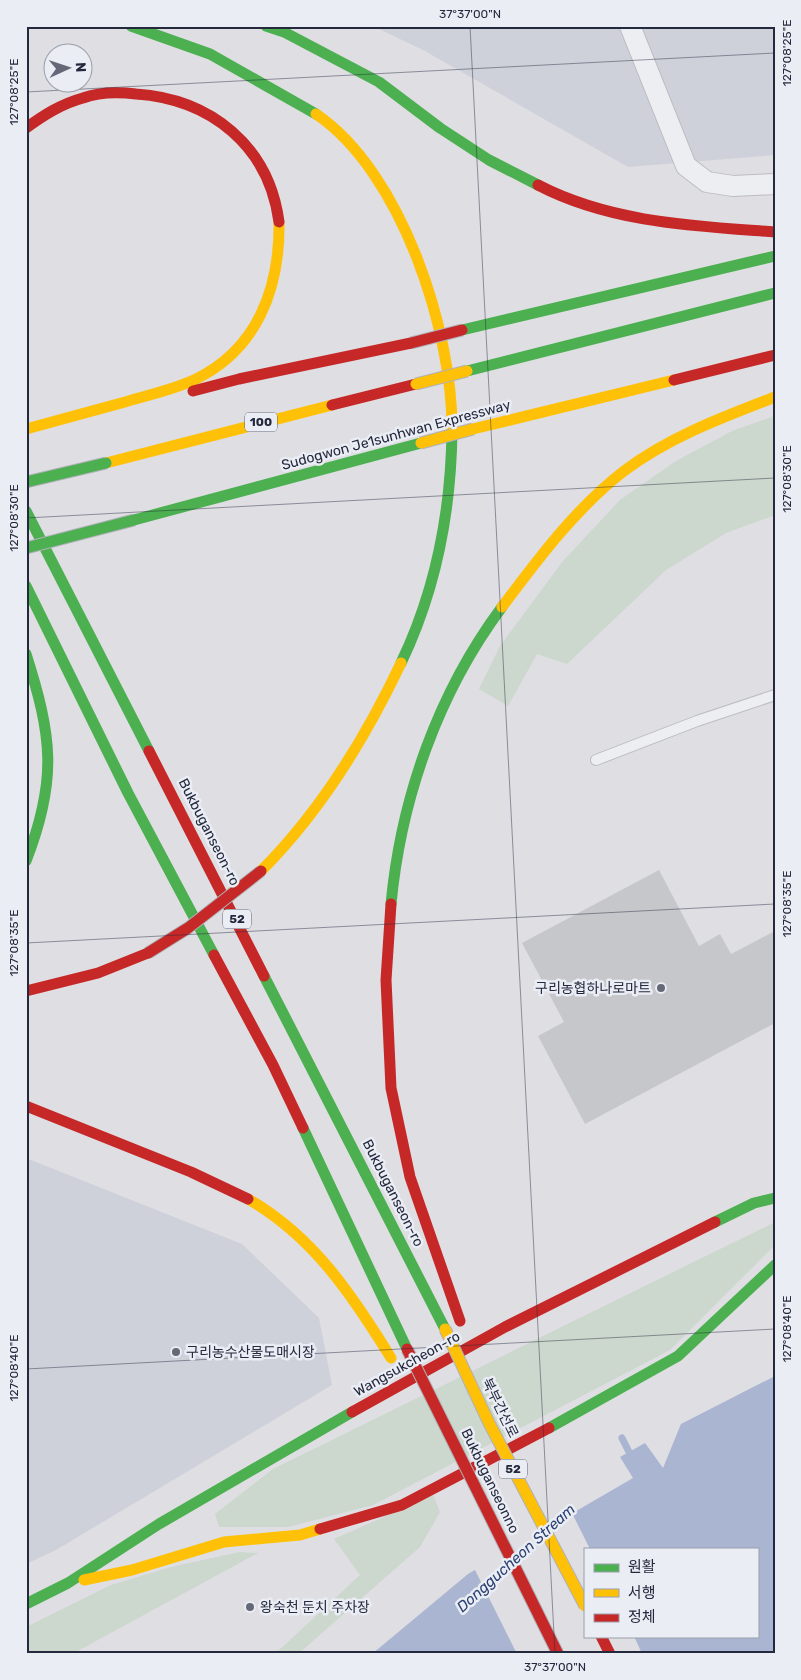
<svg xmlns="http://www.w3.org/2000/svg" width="801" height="1680" viewBox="0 0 801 1680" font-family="Rubik,'Noto Sans KR',sans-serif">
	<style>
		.built { fill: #cfd1da }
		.green { fill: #ccd7cd }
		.water { fill: #aab5d1; fill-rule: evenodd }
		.pier { fill: #dedee3 }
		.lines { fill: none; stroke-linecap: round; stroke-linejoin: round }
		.stream { stroke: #aab5d1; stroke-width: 7 }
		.building { fill: #c6c7cb }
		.lane-casing { stroke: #bcbcc1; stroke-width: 12 }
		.street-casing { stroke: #bcbcc1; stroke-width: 22 }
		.lane { stroke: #edeef1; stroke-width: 10 }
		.street { stroke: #edeef1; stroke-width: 20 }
		.fast { stroke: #4caf50; stroke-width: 11 }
		.slow { stroke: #ffc107; stroke-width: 11 }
		.jam { stroke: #c62828; stroke-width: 11 }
		.fast-bridge-casing { stroke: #b0b1b8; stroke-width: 13; stroke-linecap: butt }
		.slow-bridge-casing { stroke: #b0b1b8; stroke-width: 13; stroke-linecap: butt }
		.jam-bridge-casing { stroke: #b0b1b8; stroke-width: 13; stroke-linecap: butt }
		.fast-bridge { stroke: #4caf50; stroke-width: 11 }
		.slow-bridge { stroke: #ffc107; stroke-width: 11 }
		.jam-bridge { stroke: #c62828; stroke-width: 11 }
		.ticks { fill: none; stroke: #24293d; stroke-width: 1; stroke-opacity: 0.45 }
		.poi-dot { fill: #656877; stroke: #eaedf4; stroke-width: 2 }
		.labels { text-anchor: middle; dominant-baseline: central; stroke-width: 5; stroke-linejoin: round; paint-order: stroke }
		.shield { fill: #eaedf4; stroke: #5f6474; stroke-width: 1 }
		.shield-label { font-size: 12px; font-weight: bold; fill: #24293d }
		.street-label { font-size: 14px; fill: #24293d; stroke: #eaedf4 }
		.poi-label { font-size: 14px; fill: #24293d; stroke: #eaedf4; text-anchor: start }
		.water-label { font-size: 15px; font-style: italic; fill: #2c4073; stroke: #eaedf4 }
		.neatline { fill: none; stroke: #24293d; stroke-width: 2 }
		.ticks-label { font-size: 12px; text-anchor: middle; fill: #24293d }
	</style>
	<rect width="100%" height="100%" fill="#dedee3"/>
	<!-- built -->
	<path class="built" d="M373,26H775V155L628,167L425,51Z
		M26,1158L242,1244L319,1318L332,1385L56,1550L26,1564Z"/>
	<!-- green -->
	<path class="green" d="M775,416V515L726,533L666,570L567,664L537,654L508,706L479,689L500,646L563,561L620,500L676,461L732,431Z
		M775,1222V1245L670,1350L373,1505L288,1527H219L215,1514L273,1469Z
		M433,1495L440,1512L420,1547L298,1654H275L360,1575L334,1539Z
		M240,1552L258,1553L72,1654H26V1627L111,1585L171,1567Z"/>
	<!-- water -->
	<path class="water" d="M775,1376V1654H372L468,1574L633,1478L620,1457L645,1443L663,1468L681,1424ZM585,1549H757V1636H585Z"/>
	<!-- pier -->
	<path class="pier" d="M571,1511L590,1549H585V1636H634L642,1654H517L474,1568Z"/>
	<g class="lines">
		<!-- stream -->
		<path class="stream" d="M622,1438L633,1460"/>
	</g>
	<!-- building -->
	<path class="building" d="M659,870L699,946L720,934L731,954L775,931V1023L585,1124L538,1036L564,1022L522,943Z"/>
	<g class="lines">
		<defs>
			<path id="lane" d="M596,760L697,721L775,695"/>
			<path id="street" d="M630,26L686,166L707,182L733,186L775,184"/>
		</defs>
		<!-- lane casing -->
		<use href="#lane" class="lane-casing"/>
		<!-- street casing -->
		<use href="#street" class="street-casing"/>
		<!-- lane -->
		<use href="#lane" class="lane"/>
		<!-- street -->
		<use href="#street" class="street"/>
		<!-- fast -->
		<path class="fast" d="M131,26L210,54L316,114
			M266,26L284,32L379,82L440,128L489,160L538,185
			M462,330L775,256
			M467,371L775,293
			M26,511L149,751
			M134,520L421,443
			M26,586L128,793L214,955
			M26,654C52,736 58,779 26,861
			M401,663C436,590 451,512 452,431
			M391,904C401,798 438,693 502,607
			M264,976L445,1329
			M303,1128L407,1349
			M715,1222L754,1203L775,1198
			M549,1428L678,1356L775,1265
			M26,1604L68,1583L159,1524L352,1412"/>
		<!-- slow -->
		<path class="slow" d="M316,114C402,172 453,332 452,431
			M26,429C59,420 92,411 125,402C148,395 172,390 194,380C257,350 280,289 279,222
			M473,429L674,380
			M106,463L332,405
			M502,607C538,559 576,508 624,471C669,437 723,417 775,397
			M261,871C321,811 365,739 401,663
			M248,1199C313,1236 353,1296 391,1358
			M84,1580L132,1570L224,1542L300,1535L320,1529"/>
		<!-- jam -->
		<path class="jam" d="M26,128C44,115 61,104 83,98C99,92 119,92 136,94C211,99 269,146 279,222
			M538,185C611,223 695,226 775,232
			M674,380L775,355
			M193,391L239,379L411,343
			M332,405L416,384
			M149,751L264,976
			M391,904L386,980L391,1088L410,1177L460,1321
			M214,955L273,1065L303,1128
			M26,991L98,973L148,953
			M26,1106L191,1172L248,1199
			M352,1412L505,1327L715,1222
			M320,1529L402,1505L549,1428
			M601,1636L610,1654"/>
		<defs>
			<path id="fast-bridge" d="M26,482L106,463
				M26,548L134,520"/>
			<path id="slow-bridge" d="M416,384L467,371
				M421,443L473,429
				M445,1329L489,1423L585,1606"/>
			<path id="jam-bridge" d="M411,343L462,330
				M148,953L188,928L261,871
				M407,1349L558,1654"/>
		</defs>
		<!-- fast-bridge casing -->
		<use href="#fast-bridge" class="fast-bridge-casing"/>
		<!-- slow-bridge casing -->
		<use href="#slow-bridge" class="slow-bridge-casing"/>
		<!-- jam-bridge casing -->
		<use href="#jam-bridge" class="jam-bridge-casing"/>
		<!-- fast-bridge -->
		<use href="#fast-bridge" class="fast-bridge"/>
		<!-- slow-bridge -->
		<use href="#slow-bridge" class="slow-bridge"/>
		<!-- jam-bridge -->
		<use href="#jam-bridge" class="jam-bridge"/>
	</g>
	<!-- ticks -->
	<path class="ticks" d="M470,26L555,1654M26,92L775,53M26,518L775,478M26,943L775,904M26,1369L775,1329"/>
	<!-- markers -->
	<g class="poi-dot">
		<circle cx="661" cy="988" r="5"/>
		<circle cx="176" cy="1352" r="5"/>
		<circle cx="250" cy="1607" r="5"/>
	</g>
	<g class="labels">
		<!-- shield labels -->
		<g class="shield">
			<rect x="245" y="412.5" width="32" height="19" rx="4"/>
			<rect x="223" y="909.5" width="28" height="19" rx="4"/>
			<rect x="499" y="1459.5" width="28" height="19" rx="4"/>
		</g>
		<g class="shield-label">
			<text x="261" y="422">100</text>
			<text x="237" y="919">52</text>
			<text x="513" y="1469">52</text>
		</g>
		<!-- street labels -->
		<g class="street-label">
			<text transform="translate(396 435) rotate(-15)">Sudogwon Je1sunhwan Expressway</text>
			<text transform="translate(209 832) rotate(63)">Bukbuganseon-ro</text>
			<text transform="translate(393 1193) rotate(63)">Bukbuganseon-ro</text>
			<text transform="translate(407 1364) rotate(-29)">Wangsukcheon-ro</text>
			<text transform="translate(500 1408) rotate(64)">북부간선로</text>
			<text transform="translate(490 1481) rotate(64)">Bukbuganseonno</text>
		</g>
		<!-- poi labels -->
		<g class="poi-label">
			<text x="651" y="988" text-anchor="end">구리농협하나로마트</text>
			<text x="186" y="1352">구리농수산물도매시장</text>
			<text x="260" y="1607">왕숙천 둔치 주차장</text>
		</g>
		<!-- water labels -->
		<g class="water-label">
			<text transform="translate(516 1558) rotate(-42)">Donggucheon Stream</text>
		</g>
	</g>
	<!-- border -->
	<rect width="801" height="1680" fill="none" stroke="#eaedf4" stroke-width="55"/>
	<!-- legend -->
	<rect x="584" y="1548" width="175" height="90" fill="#eaedf4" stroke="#9b9fab"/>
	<rect x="594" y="1564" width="25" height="8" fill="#4caf50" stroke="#9b9fab"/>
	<text x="628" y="1572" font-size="15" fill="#24293d">원활</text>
	<rect x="594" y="1589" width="25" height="8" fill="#ffc107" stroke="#9b9fab"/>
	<text x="628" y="1598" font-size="15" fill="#24293d">서행</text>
	<rect x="594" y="1614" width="25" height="8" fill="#c62828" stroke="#9b9fab"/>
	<text x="628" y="1622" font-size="15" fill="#24293d">정체</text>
	<!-- north arrow -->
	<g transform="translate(68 68) rotate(87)"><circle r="24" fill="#eaedf4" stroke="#9b9fab"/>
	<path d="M0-4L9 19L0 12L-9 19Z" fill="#656877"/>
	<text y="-8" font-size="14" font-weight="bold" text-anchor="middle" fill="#24293d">N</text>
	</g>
	<rect x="28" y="28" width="746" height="1624" class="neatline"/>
	<g class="ticks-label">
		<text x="470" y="18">37°37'00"N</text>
		<text transform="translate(787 53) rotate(-90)" y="4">127°08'25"E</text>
		<text transform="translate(14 92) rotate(-90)" y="4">127°08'25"E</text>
		<text transform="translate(787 479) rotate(-90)" y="4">127°08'30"E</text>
		<text transform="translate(14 518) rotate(-90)" y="4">127°08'30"E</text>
		<text transform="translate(787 904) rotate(-90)" y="4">127°08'35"E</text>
		<text transform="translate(14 943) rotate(-90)" y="4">127°08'35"E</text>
		<text transform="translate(787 1329) rotate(-90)" y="4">127°08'40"E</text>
		<text transform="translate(14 1368) rotate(-90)" y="4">127°08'40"E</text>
		<text x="555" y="1671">37°37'00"N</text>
	</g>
</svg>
